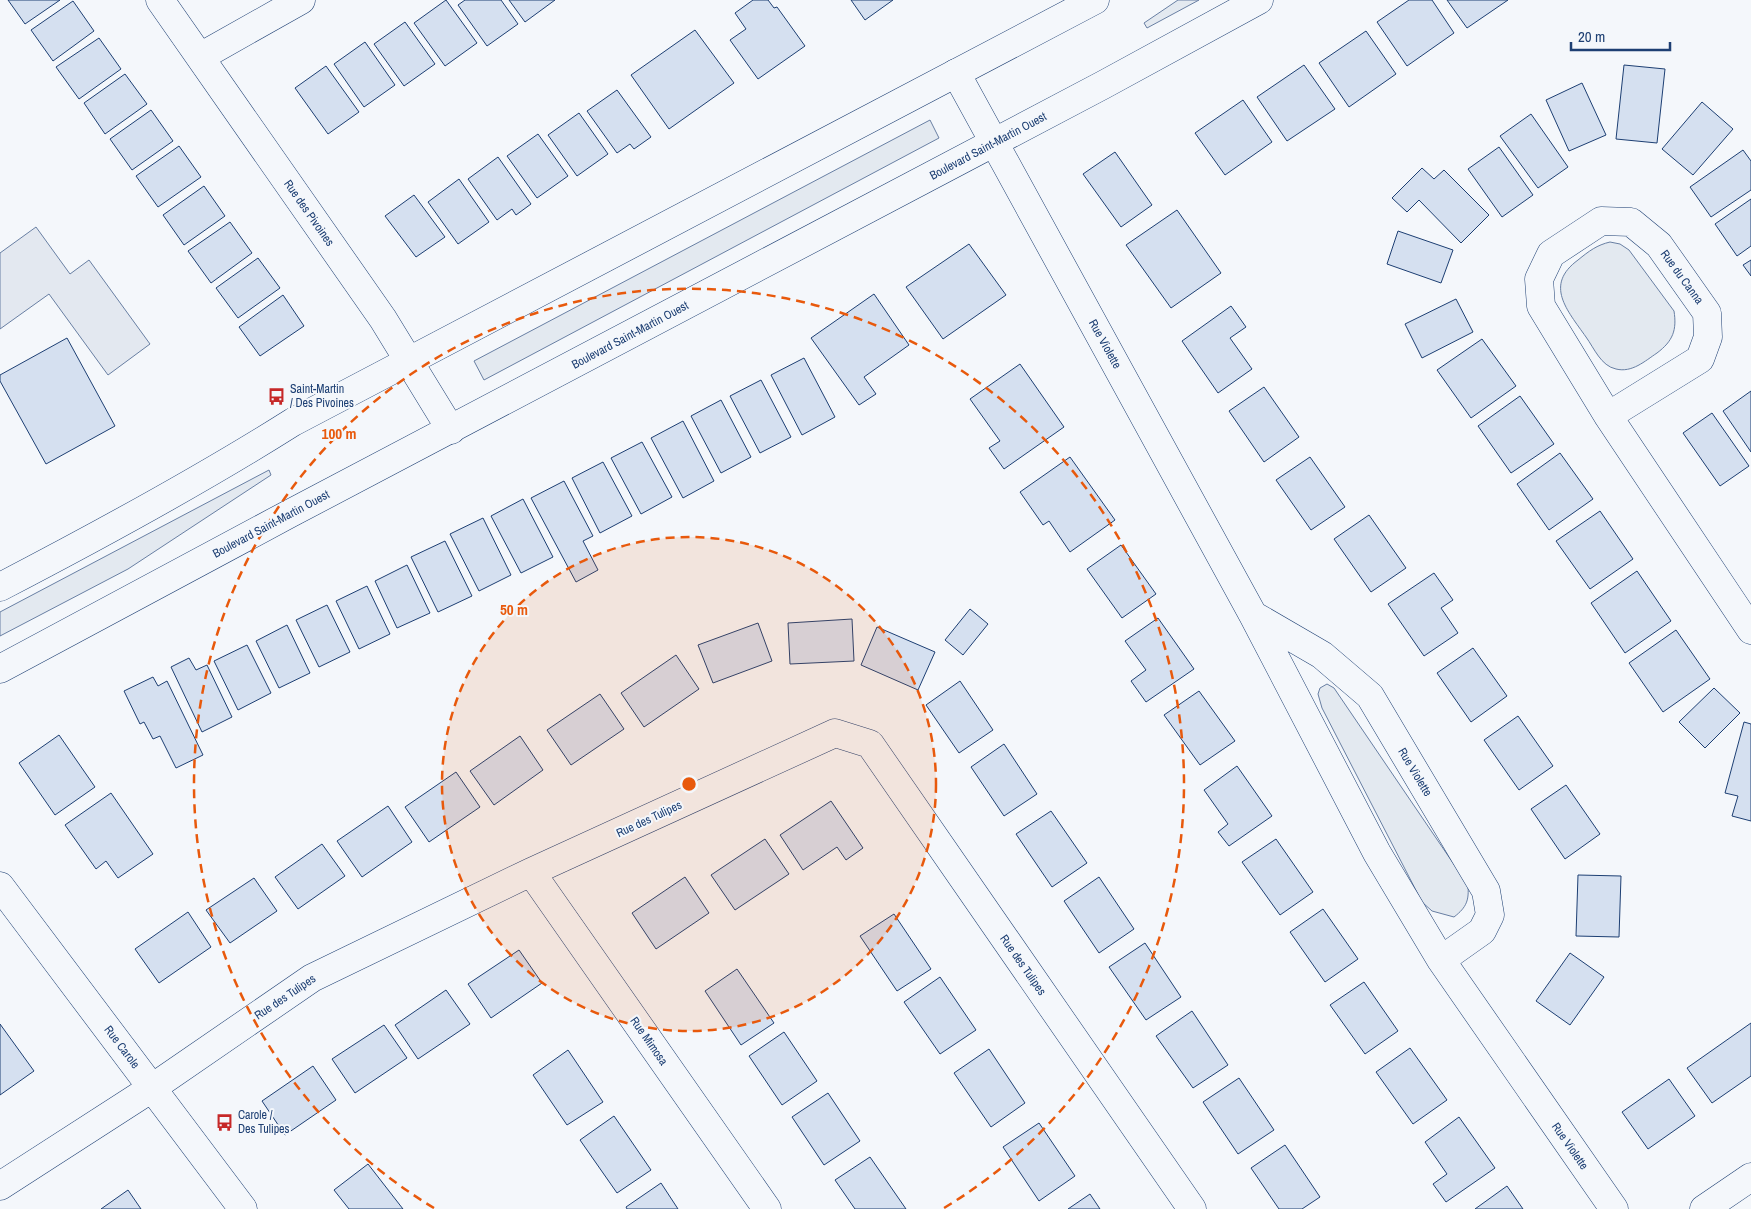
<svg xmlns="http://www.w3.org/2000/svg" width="1751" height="1209" viewBox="0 0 1751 1209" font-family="'Archivo Narrow',sans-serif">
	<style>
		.green { fill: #e3e9f0; stroke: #687fa3 }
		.parking { fill: #e3e8f0; stroke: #687fa3 }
		.building { fill: #d5e0f0; stroke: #1d3f73 }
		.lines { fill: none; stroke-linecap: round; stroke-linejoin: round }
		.street-casing { stroke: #1d3f73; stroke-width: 29 }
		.secondary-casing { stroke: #1d3f73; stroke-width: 29 }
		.street { stroke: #f4f7fb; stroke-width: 28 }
		.secondary { stroke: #f4f7fb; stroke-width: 28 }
		.ring { fill: none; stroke: #e8590c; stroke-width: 2.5; stroke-dasharray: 9 6 }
		.labels { text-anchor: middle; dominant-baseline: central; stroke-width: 4; stroke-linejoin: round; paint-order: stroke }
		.street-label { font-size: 12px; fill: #1d3f73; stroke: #f4f7fb }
		.poi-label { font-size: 12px; fill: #1d3f73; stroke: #f4f7fb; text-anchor: start }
		.centre { fill: #e8590c; stroke: #f4f7fb; stroke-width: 2.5 }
		.ring-label { font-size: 15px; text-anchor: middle; font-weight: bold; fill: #e8590c; stroke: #f4f7fb; stroke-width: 4; stroke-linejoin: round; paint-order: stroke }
	</style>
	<rect width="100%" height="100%" fill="#f4f7fb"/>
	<!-- green -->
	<path class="green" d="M1178,0H1199L1147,28L1144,23Z
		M930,120L939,138L484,380L474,361Z
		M1610,242L1620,244L1629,250L1674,311C1677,330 1673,341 1657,353C1645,361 1632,373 1616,369C1601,366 1594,348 1586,337C1567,310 1544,285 1578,260C1589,251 1597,245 1610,242Z
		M269,470L271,475L128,569L0,636V612Z
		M1327,684L1334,688L1468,885C1469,900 1467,907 1454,917L1432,911L1422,902L1322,708L1318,694L1320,688Z"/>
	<!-- parking -->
	<path class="parking" d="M36,227L70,274L89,260L150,344L108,375L49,294L0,329V253Z"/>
	<!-- building -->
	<path class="building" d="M8,0H60L25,24Z
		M446,0L477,43L445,66L414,23Z
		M465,0H501L518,24L487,46L458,5Z
		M509,0H555L525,22Z
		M753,0H768L774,8L777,7L805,46L758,79L730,40L746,29L735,13Z
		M851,0H893L865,20Z
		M1409,0H1432L1454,33L1407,66L1377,22Z
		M1447,0H1508L1467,28Z
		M73,1L94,31L53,61L31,30Z
		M405,22L435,64L404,86L374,44Z
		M695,30L734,83L669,129L631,75Z
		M1366,31L1396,74L1349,107L1319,63Z
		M99,38L121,69L79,99L56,67Z
		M365,42L395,85L364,107L334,64Z
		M1304,65L1335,109L1287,141L1257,97Z
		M1624,65L1665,69L1657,143L1616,139Z
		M326,66L359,112L328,134L295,88Z
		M125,74L147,104L105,134L84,103Z
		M1582,83L1606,135L1569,151L1546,100Z
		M617,90L651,137L634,149L630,144L617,153L587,111Z
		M1243,100L1272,142L1225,175L1195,133Z
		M1702,102L1733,129L1693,175L1662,149Z
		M151,110L173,141L132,170L110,139Z
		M579,113L608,154L577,176L548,135Z
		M1531,114L1568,167L1538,188L1500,136Z
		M538,134L568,176L537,198L507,156Z
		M179,146L201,177L158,207L136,176Z
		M1499,147L1533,195L1502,217L1468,169Z
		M1743,150L1751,161V190L1711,217L1690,187Z
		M1115,152L1152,205L1121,227L1083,174Z
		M498,157L531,204L516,215L512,209L497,220L468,179Z
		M1422,168L1434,179L1444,170L1489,215L1461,243L1419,200L1407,212L1392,198Z
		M459,179L489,222L458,244L428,202Z
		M204,186L225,216L184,245L163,215Z
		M414,195L445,237L416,257L385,216Z
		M1751,199V246L1737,256L1715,224Z
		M1177,210L1221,273L1171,308L1126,245Z
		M230,222L252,253L211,283L188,251Z
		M1398,231L1453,250L1441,283L1387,264Z
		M969,244L1006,295L943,339L906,287Z
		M258,258L280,288L238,318L216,288Z
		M1751,260V276L1743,265Z
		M874,294L909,345L864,377L876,394L859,405L811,338Z
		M283,295L304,326L260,356L239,327Z
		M1456,299L1473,332L1422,358L1405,324Z
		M1231,306L1246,327L1230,338L1252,369L1218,393L1182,341Z
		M67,338L115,426L46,464L0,381V375Z
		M1482,339L1516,386L1471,418L1437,370Z
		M804,358L835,417L802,435L771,375Z
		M1020,364L1064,427L1004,469L989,448L1000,441L970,399Z
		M761,380L791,437L760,453L730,396Z
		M1264,387L1299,437L1264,462L1229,411Z
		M1751,391V452L1723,411Z
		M1520,396L1554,444L1511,473L1478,426Z
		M721,400L751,457L721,473L691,416Z
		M1712,413L1749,466L1720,486L1683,433Z
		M683,421L714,481L683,498L651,438Z
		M642,442L672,497L641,514L611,458Z
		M1560,453L1593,499L1549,530L1517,484Z
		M1070,457L1115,520L1070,552L1049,521L1043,525L1020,492Z
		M1310,457L1345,507L1311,530L1276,480Z
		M603,462L632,516L600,533L572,478Z
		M564,481L593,536L583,541L598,570L576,582L531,498Z
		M523,499L553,557L521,573L491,516Z
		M1600,511L1633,559L1590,589L1556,541Z
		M1369,515L1406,568L1371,592L1334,539Z
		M483,518L511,575L479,591L450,534Z
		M445,541L472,596L438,612L411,557Z
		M1121,545L1156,594L1122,618L1087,569Z
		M407,565L430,613L397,628L375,581Z
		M1637,571L1671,621L1625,653L1591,603Z
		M1434,573L1453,600L1441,608L1458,633L1424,656L1388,604Z
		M367,586L390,634L359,649L336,601Z
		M327,605L350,652L319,667L296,620Z
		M970,609L988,624L963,655L945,640Z
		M1158,618L1194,669L1146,702L1131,681L1146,670L1125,641Z
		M852,619L854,661L790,664L788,623Z
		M758,623L772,661L713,683L698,645Z
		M287,625L310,673L279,688L256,641Z
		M877,627L935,652L918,690L861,665Z
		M1676,630L1710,679L1663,712L1629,663Z
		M247,645L271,693L238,710L214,661Z
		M1473,648L1507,696L1471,722L1437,673Z
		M676,655L699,689L644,727L621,693Z
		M189,658L196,670L207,665L232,717L202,732L171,667Z
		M153,677L158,686L167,681L203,755L176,768L160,736L153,739L144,722L140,724L124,691Z
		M960,681L993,730L959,753L926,705Z
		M1714,688L1740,713L1705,748L1679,722Z
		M1199,691L1235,741L1200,765L1164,715Z
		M600,694L624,729L571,765L547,730Z
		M1518,716L1553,766L1519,790L1484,740Z
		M1744,722L1751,724V821L1732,816L1738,796L1725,793Z
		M59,735L95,787L55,815L19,763Z
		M520,736L543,770L494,805L470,771Z
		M1004,744L1037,794L1004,816L971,767Z
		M1237,766L1272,816L1229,846L1218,832L1228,824L1204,790Z
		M456,772L480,807L429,842L405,807Z
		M1566,785L1600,834L1565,859L1531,809Z
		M111,793L153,854L118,878L106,861L96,869L65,825Z
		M831,801L863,848L846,860L837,847L803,870L780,835Z
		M388,806L412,842L362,877L337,841Z
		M1051,811L1087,863L1052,887L1016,834Z
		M765,839L789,874L735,910L711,875Z
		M1276,839L1313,892L1280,915L1242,862Z
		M322,844L345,876L298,909L275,877Z
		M1578,875L1621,876L1619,937L1576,936Z
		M685,877L709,913L656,949L632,913Z
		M1099,877L1134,929L1099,953L1064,901Z
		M254,878L277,911L230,943L206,910Z
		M1323,909L1358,959L1325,982L1290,932Z
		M188,912L211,947L159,983L135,949Z
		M894,914L931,969L897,991L860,936Z
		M1145,943L1181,997L1146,1020L1109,967Z
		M519,950L542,983L491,1018L468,984Z
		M1570,953L1604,977L1570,1025L1536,1001Z
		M737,969L774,1023L741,1045L705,991Z
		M940,977L976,1030L940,1054L904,1002Z
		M1364,982L1398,1031L1365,1054L1330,1005Z
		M446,990L470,1024L418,1059L395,1025Z
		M1192,1011L1228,1065L1193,1088L1156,1036Z
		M1751,1023V1076L1712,1103L1687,1068Z
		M0,1024L34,1071L0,1095Z
		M384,1025L407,1058L355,1093L332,1059Z
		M784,1032L817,1081L782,1105L749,1056Z
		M1410,1048L1447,1100L1413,1124L1376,1072Z
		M989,1049L1025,1103L991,1127L954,1073Z
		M568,1050L603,1102L567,1125L533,1075Z
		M313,1066L336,1100L285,1135L262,1101Z
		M1239,1078L1274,1130L1238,1154L1203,1102Z
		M1669,1079L1695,1116L1648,1149L1622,1112Z
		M828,1093L860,1141L824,1165L792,1117Z
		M614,1116L651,1170L617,1193L580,1140Z
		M1459,1117L1495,1168L1446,1202L1433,1184L1447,1174L1425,1142Z
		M1039,1123L1075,1176L1039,1201L1003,1147Z
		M1285,1145L1320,1197L1302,1209H1279L1251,1168Z
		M870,1157L906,1209H855L835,1180Z
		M368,1164L403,1209H349L334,1190Z
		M661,1183L678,1209H627L626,1207Z
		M1507,1186L1523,1209H1475Z
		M128,1190L141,1209H101Z
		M1090,1194L1100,1209H1068Z"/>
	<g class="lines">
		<defs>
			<path id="street" d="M160,0L383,319L451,430
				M200,57L301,0
				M956,73L1253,615L1377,853L1441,960L1614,1209
				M1608,416L1700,359L1708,337L1707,313L1659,245L1631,222L1601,221L1551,254L1539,279L1541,306L1608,416L1751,630
				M1253,615L1322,655L1370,696L1486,891L1490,915L1482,931L1441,960
				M531,872L767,1209
				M0,886L243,1209
				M0,1186L152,1088L312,978L531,872L835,733L870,744L1192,1209
				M1704,1209L1751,1177"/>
			<path id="secondary" d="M0,587C100,535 198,482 293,422L1095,0
				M0,669L289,514L1103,85L1259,0"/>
		</defs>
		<!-- street casing -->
		<use href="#street" class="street-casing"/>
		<!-- secondary casing -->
		<use href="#secondary" class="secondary-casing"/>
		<!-- street -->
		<use href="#street" class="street"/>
		<!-- secondary -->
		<use href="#secondary" class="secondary"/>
	</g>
	<!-- distance rings -->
	<circle cx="689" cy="784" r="247" fill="#e8590c" fill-opacity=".12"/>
	<g class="ring">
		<circle cx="689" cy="784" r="247"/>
		<path d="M434 1208A495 495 0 1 1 944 1208"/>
	</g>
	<!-- icons -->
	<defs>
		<symbol id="bus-bare" viewBox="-9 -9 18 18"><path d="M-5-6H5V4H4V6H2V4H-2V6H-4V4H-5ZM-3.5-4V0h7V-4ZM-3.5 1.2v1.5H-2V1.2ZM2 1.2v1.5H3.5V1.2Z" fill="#c62828" stroke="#f4f7fb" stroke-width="2.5" paint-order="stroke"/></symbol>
	</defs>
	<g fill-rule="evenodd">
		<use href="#bus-bare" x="264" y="384" width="25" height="25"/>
		<use href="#bus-bare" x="212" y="1110" width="25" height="25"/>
	</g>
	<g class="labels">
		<!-- street labels -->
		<g class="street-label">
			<text transform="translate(988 146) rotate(-28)">Boulevard Saint-Martin Ouest</text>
			<text transform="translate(309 213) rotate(55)">Rue des Pivoines</text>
			<text transform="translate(1682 277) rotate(54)">Rue du Canna</text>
			<text transform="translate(630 335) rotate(-28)">Boulevard Saint-Martin Ouest</text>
			<text transform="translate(1105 344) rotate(61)">Rue Violette</text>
			<text transform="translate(271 524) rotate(-28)">Boulevard Saint-Martin Ouest</text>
			<text transform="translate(1415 772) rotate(59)">Rue Violette</text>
			<text transform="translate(649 819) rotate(-25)">Rue des Tulipes</text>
			<text transform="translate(1023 965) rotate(55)">Rue des Tulipes</text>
			<text transform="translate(285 997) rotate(-34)">Rue des Tulipes</text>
			<text transform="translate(649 1041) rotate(55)">Rue Mimosa</text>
			<text transform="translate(122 1047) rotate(53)">Rue Carole</text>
			<text transform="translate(1570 1146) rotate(55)">Rue Violette</text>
		</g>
		<!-- poi labels -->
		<g class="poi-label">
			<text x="290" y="389">Saint-Martin<tspan x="290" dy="14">/ Des Pivoines</tspan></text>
			<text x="238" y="1115">Carole /<tspan x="238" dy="14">Des Tulipes</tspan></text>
		</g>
	</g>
	<circle cx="689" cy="784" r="8" class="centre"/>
	<g class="ring-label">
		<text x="339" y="439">100 m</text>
		<text x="514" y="615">50 m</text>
	</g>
	<!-- scale -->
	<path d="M1571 42v8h99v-8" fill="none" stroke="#1d3f73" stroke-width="2.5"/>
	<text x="1578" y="42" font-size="15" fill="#1d3f73" stroke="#f4f7fb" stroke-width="4" paint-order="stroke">20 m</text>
</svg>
